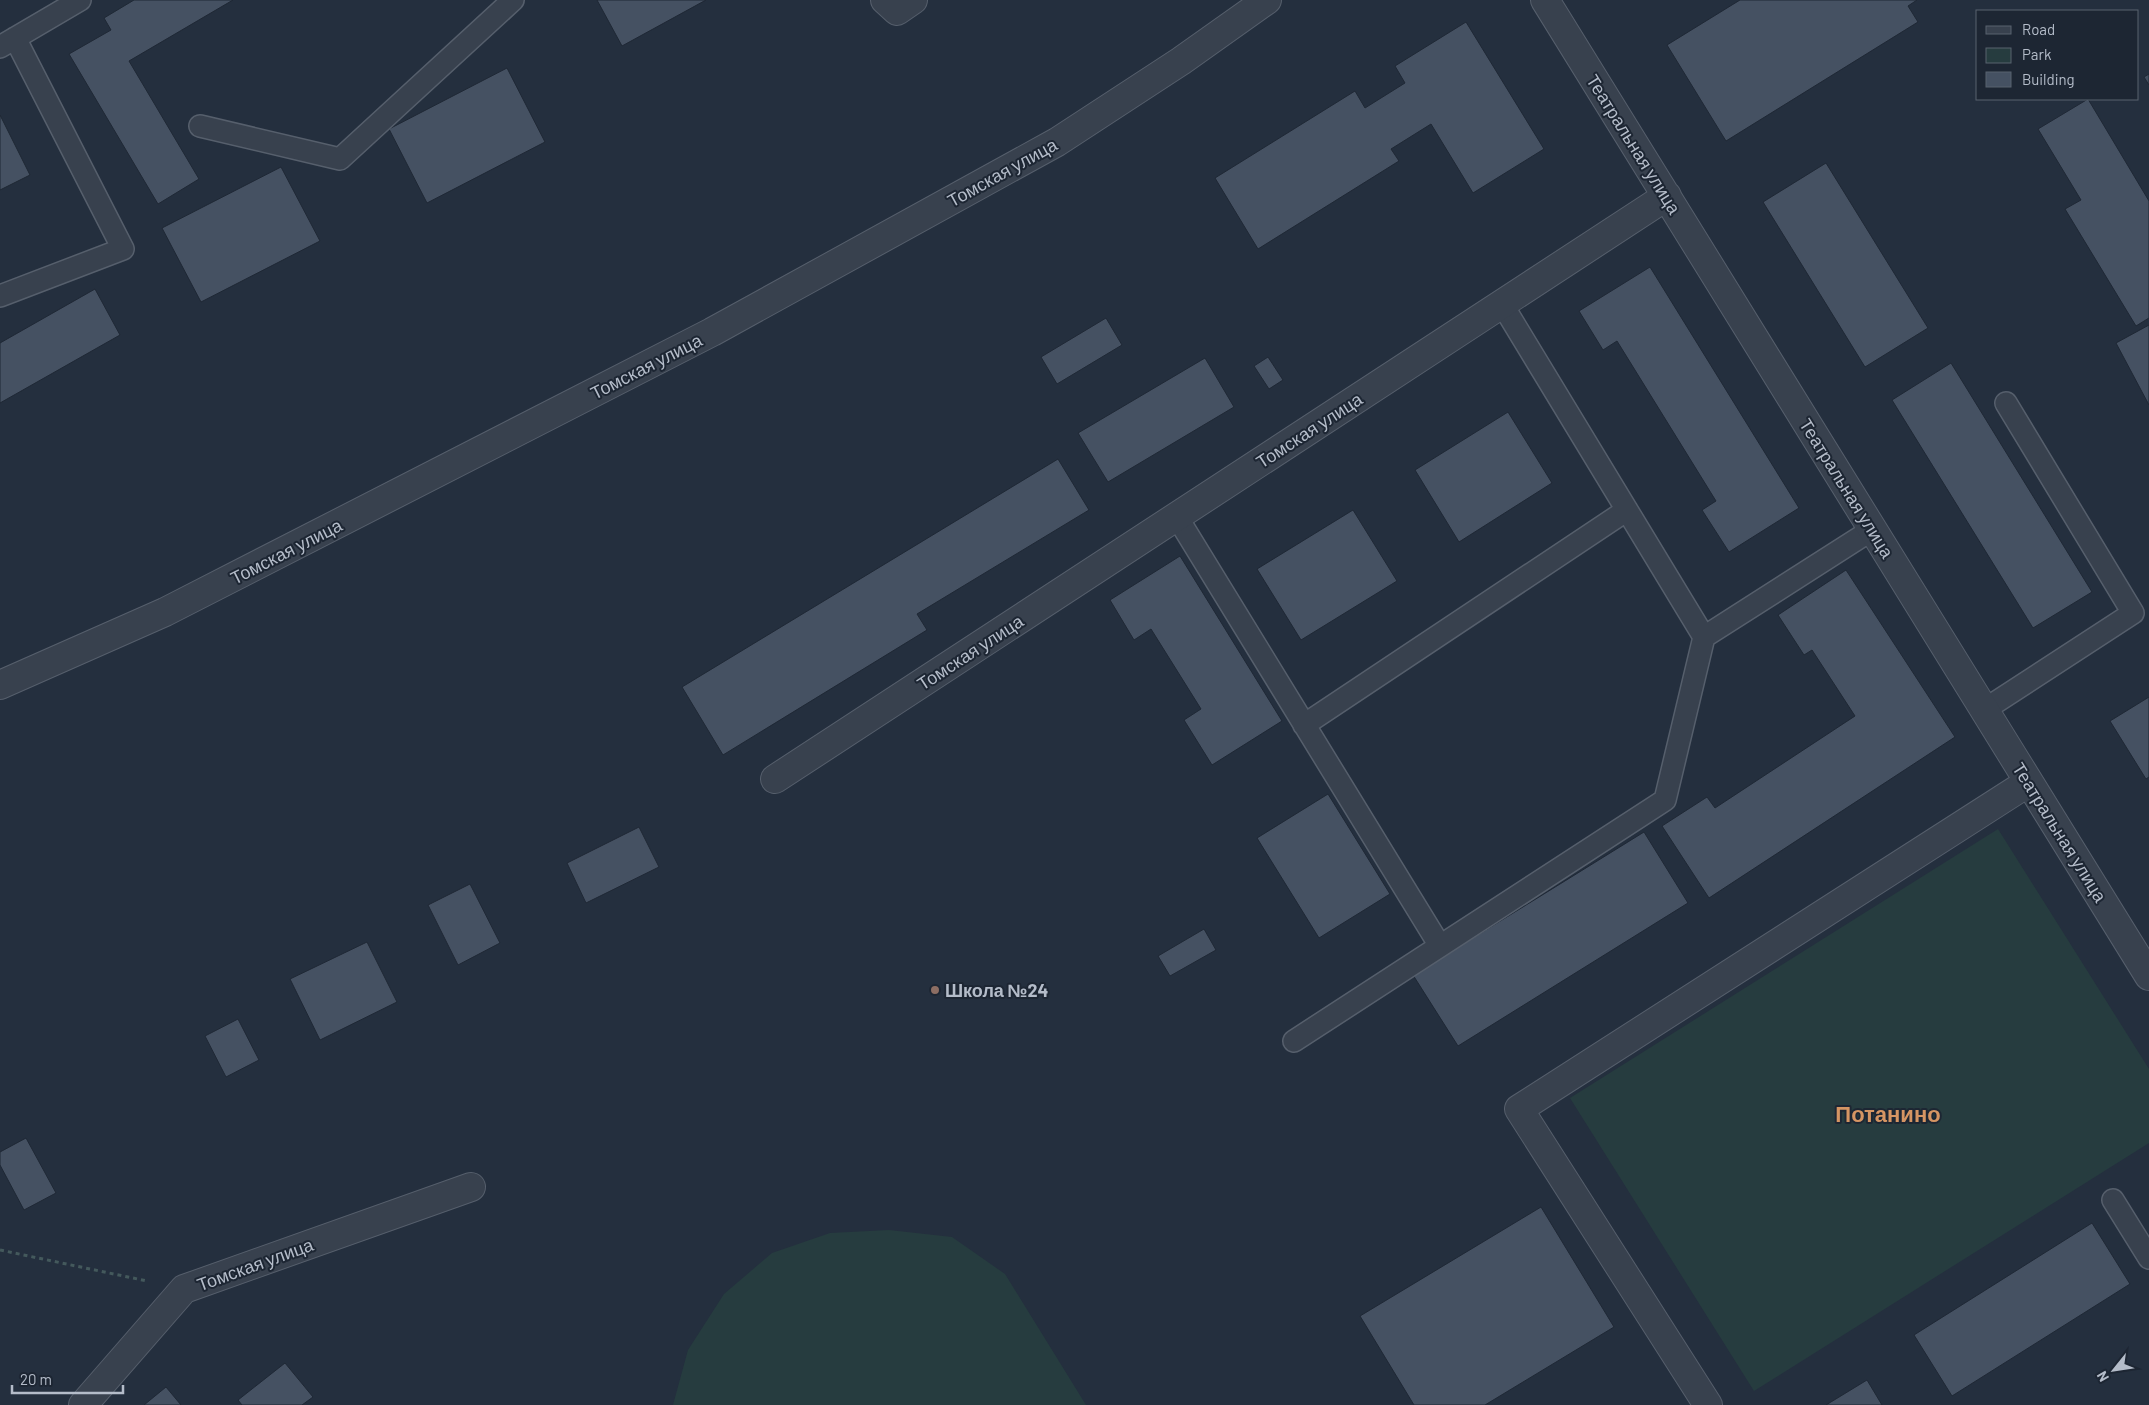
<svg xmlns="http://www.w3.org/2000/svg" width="2149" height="1405" viewBox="0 0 2149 1405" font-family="Barlow,sans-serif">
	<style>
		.green { fill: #263c3f }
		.building { fill: #455162; stroke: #1f2835 }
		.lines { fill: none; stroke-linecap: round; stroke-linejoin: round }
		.service-casing { stroke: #565f6c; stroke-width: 24 }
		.minor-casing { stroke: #565f6c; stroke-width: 30 }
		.path { stroke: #44595c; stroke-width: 3; stroke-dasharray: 4 4; stroke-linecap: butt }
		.service { stroke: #38414e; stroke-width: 21 }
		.minor { stroke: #38414e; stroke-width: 28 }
		.education-dot { fill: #8d6e63; stroke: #1d2633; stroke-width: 2 }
		.labels { text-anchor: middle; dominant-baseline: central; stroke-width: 4; stroke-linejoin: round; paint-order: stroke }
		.street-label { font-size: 18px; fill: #b4bcc9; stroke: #1d2633 }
		.poi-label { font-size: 18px; font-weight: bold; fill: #b4bcc9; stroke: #1d2633; text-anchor: start }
		.district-label { font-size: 22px; font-weight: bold; fill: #d59563; stroke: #1d2633 }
	</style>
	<rect width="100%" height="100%" fill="#242f3e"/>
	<!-- green -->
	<path class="green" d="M1998,829L2149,1069V1143L1754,1391L1570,1098Z
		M889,1230L952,1237L1005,1274L1086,1405H673L688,1350L724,1294L772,1253L830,1233Z"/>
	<!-- building -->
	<path class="building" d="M134,0H233L129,61L199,179L158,204L69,54L111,30L104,18Z
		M597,0H706L622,46Z
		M1740,0H1917L1908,6L1918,22L1726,141L1667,45Z
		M1466,22L1544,149L1473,193L1431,124L1391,149L1399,161L1258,249L1215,178L1355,91L1365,108L1405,83L1395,66Z
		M507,68L545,142L427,203L389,129Z
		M2149,74V85L2144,77Z
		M2088,99L2149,201V318L2136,326L2065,209L2081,200L2038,129Z
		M0,115L30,175L0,190Z
		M1826,163L1928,328L1865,367L1763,202Z
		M281,167L320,241L201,302L162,228Z
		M1650,267L1799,508L1729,552L1702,510L1716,501L1617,341L1603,350L1579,311Z
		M95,289L120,335L0,403V343Z
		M1106,318L1122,345L1057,384L1041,357Z
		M2149,325V405L2116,343Z
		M1268,357L1283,380L1269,389L1254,366Z
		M1205,358L1234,407L1108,482L1078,433Z
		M1951,363L2092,592L2033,628L1892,400Z
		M1508,412L1552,483L1459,542L1415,470Z
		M1058,459L1089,510L917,614L927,630L723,755L682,687Z
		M1353,510L1397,581L1301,640L1257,569Z
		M1180,556L1282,721L1212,765L1184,720L1201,709L1151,629L1134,640L1110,600Z
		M1846,570L1955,737L1709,898L1662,826L1707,797L1715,808L1855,716L1812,650L1804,655L1778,615Z
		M2149,697V777L2146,779L2110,721Z
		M1328,794L1390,894L1319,938L1257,838Z
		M639,827L659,867L586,903L567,863Z
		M1644,832L1688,903L1458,1046L1413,975Z
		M470,884L500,943L458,965L428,905Z
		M1204,929L1216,950L1170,976L1158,956Z
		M367,942L397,1002L320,1040L290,979Z
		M238,1019L259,1060L226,1077L205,1036Z
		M26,1138L56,1193L24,1210L0,1165V1152Z
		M1541,1207L1614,1327L1485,1405H1414L1360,1316Z
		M2092,1223L2130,1284L1952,1396L1914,1335Z
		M285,1363L313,1397L302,1405H242L238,1400Z
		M1867,1380L1882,1405H1826Z
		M166,1387L181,1405H144Z"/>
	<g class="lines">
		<defs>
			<path id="service" d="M0,47L80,0
				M200,126L340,159L513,0
				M0,296L123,249L15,38
				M1502,304L1704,637
				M1177,517L1440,946
				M1984,710L2133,613L2006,403
				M1304,725L1627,510
				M1294,1041L1665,800L1704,637L1873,529
				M2113,1200L2149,1258"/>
			<path id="minor" d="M885,0L897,11L913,0
				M1545,0L2149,976
				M0,685L165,612L712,332L1057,142L1181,61L1267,0
				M775,779L1667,196
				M83,1405L184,1289L471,1187
				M1708,1405L1519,1109L2029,782"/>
		</defs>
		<!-- service casing -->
		<use href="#service" class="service-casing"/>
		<!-- minor casing -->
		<use href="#minor" class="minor-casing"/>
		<!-- path -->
		<path class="path" d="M0,1250L147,1281"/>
		<!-- service -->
		<use href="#service" class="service"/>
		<!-- minor -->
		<use href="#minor" class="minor"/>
	</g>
	<!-- markers -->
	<circle class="education-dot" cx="935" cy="990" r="5"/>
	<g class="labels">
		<!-- street labels -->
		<g class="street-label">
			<text transform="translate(1634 144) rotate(58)">Театральная улица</text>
			<text transform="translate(1002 172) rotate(-29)">Томская улица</text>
			<text transform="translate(646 366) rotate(-27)">Томская улица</text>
			<text transform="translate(1309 430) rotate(-33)">Томская улица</text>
			<text transform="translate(1847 488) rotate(58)">Театральная улица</text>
			<text transform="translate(286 551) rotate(-27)">Томская улица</text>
			<text transform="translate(970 652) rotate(-33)">Томская улица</text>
			<text transform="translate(2060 832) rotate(58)">Театральная улица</text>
			<text transform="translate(255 1264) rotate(-20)">Томская улица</text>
		</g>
		<!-- poi labels -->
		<g class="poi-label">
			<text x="945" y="990">Школа №24</text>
		</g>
		<!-- district labels -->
		<g class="district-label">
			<text x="1888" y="1113">Потанино</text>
		</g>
	</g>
	<!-- legend -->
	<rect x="1976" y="10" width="162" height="90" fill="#1d2633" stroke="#59626f"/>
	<rect x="1986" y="26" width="25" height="8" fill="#38414e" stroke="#59626f"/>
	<text x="2022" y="35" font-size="15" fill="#b4bcc9">Road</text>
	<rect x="1986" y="48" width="25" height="15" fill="#263c3f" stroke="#59626f"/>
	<text x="2022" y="60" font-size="15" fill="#b4bcc9">Park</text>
	<rect x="1986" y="72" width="25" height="15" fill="#455162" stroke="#59626f"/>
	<text x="2022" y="85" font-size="15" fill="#b4bcc9">Building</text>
	<!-- north arrow -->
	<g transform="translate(2114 1370) rotate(240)" stroke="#1d2633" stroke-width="4" paint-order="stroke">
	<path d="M0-4L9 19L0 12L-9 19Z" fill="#b4bcc9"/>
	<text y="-8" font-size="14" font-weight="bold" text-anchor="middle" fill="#b4bcc9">N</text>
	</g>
	<!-- scale -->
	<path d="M12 1385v8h111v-8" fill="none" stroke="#b4bcc9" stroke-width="2.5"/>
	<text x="20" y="1385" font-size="15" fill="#b4bcc9" stroke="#1d2633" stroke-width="4" paint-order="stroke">20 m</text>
</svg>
